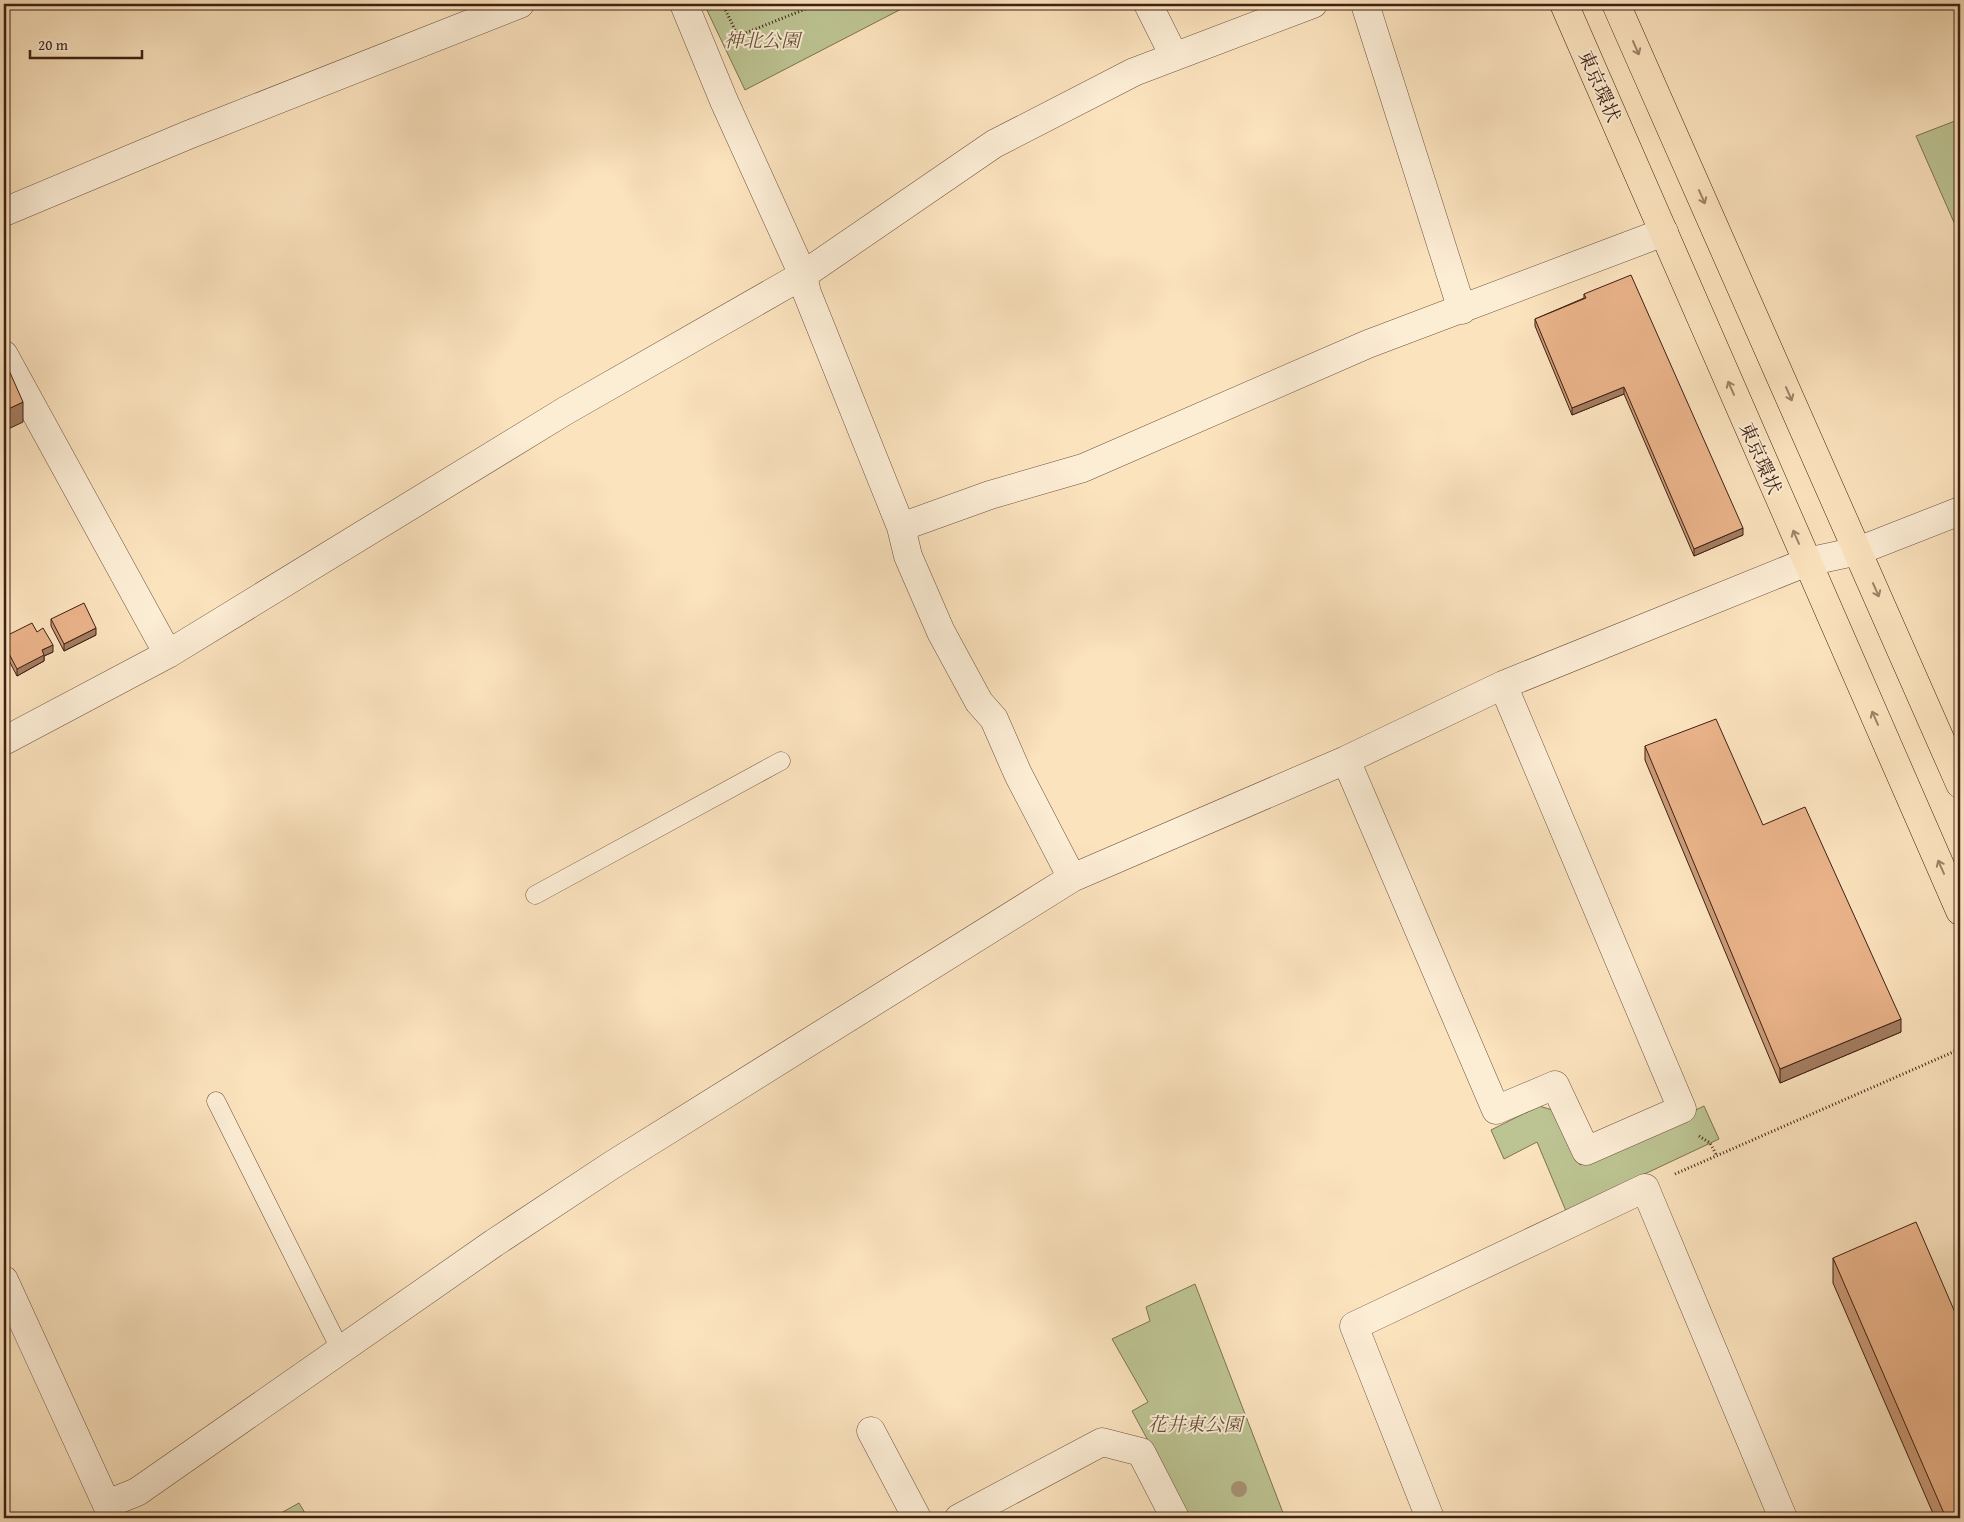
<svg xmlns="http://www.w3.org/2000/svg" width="1964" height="1522" viewBox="0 0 1964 1522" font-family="'Gentium Book Plus','Noto Serif JP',serif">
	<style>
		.green { fill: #bdc493; stroke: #7e7253 }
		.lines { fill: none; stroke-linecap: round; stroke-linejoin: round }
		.service-casing { stroke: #6e513e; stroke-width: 19 }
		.minor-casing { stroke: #6e513e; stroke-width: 29 }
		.tertiary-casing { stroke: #6e513e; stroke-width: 29 }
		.trunk-casing { stroke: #3f2013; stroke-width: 29 }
		.path { stroke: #3f2013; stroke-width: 3; stroke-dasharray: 1 2.5; stroke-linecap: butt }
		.service { stroke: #fcedd5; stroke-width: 18 }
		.minor { stroke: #fcedd5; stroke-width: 28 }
		.tertiary { stroke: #fcedd5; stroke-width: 28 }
		.trunk { stroke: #fbe3be; stroke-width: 28 }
		.tree { fill: #a89375 }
		.wall { fill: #c99a77; stroke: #3f2013 }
		.shaded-wall { fill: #a47d61; stroke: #3f2013 }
		.building { fill: #eab38a; stroke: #3f2013 }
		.oneway { stroke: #9d8268 }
		.labels { text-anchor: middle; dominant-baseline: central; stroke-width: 4; stroke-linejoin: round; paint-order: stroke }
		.park-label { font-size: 19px; font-style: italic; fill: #655139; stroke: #fcedd5 }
		.street-label { font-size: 19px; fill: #3f2013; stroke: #fcedd5 }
	</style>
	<rect width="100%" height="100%" fill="#fbe3be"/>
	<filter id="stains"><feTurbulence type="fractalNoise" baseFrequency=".004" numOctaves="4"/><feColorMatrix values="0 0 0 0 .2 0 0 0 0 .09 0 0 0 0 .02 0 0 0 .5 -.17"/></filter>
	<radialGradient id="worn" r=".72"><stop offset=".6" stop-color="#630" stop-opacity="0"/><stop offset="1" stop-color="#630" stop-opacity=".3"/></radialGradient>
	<!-- green -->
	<path class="green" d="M704,4H911L745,90Z
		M1960,119V236L1916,136Z
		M1539,1106L1556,1111L1580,1165L1704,1106L1719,1139L1566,1211L1537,1142L1504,1159L1491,1130Z
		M1195,1284L1285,1518H1190L1132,1411L1148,1402L1112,1339L1150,1321L1146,1307Z
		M299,1503L308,1518H272Z"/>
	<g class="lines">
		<defs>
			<path id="service" d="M535,895L781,761
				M216,1101L340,1349"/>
			<path id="minor" d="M684,4L724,101L803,275L807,293L901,527L908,556L941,632L979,702L994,719L1018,774L1072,878
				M1148,4L1174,56
				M1365,4L1462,310
				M4,212L188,135L520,4
				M4,355L168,654
				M901,527L990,495L1083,468L1368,344L1664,232
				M4,741L168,654L565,411L803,275L994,144L1134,72L1313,4
				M1346,760L1496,1110L1555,1085L1586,1151L1682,1109L1503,685
				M4,1280L113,1518
				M107,1504L137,1492L494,1243L612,1165L1072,878L1346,760L1503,685L1807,562L1858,551L1960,511
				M959,1518L1102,1442L1141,1452L1175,1518
				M1430,1518L1354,1326L1645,1188L1783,1518"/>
			<path id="tertiary" d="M871,1431L917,1518"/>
			<path id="trunk" d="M1564,4L1960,911
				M1616,4L1960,784"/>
		</defs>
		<!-- service casing -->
		<use href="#service" class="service-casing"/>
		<!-- minor casing -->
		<use href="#minor" class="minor-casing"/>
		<!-- tertiary casing -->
		<use href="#tertiary" class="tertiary-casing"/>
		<!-- trunk casing -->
		<use href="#trunk" class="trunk-casing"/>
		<!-- path -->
		<path class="path" d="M724,7L738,36
			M733,38L818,4
			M1699,1136L1710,1143L1717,1156
			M1675,1174L1960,1049"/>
		<!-- service -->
		<use href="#service" class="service"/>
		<!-- minor -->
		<use href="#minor" class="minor"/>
		<!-- tertiary -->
		<use href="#tertiary" class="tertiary"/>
		<!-- trunk -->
		<use href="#trunk" class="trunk"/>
	</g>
	<!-- trees -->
	<circle class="tree" cx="1239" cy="1489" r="8"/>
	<!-- wall -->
	<path class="wall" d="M1584,294L1743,535L1694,556L1624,394L1572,415L1535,326V319L1584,298Z
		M51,619L96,635L64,651L51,626Z
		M37,632L53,652L44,656V661L17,676L4,651V637Z
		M1645,746L1763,825L1901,1032L1780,1083L1645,760Z
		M1833,1258L1960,1518H1935L1833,1283Z"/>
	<!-- shaded-wall -->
	<path class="shaded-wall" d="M1624,387V394L1572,415V408Z
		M23,402V422L4,431V411Z
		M1743,528V535L1694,556V549Z
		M96,628V635L64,651V644Z
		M53,645V652L44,656V661L17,676V669L42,650Z
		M1901,1019V1032L1780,1083V1069Z"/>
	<!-- building -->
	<path class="building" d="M1631,275L1743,528L1694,549L1624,387L1572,408L1535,319L1586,298L1584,294Z
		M4,359L23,402L4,411Z
		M84,603L96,628L64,644L51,619Z
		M32,623L37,632L43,628L53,645L42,650L44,655L17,669L4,644V637Z
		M1716,719L1763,825L1805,807L1901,1019L1780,1069L1645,746Z
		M1916,1222L1960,1324V1518H1946L1833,1258Z"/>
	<!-- one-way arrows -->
	<defs><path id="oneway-shaft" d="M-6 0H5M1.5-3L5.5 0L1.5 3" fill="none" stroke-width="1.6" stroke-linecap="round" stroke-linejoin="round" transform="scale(1.25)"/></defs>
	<g class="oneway">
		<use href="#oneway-shaft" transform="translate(1636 48) rotate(66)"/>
		<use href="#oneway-shaft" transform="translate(1702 197) rotate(66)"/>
		<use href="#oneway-shaft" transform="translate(1731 388) rotate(-114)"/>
		<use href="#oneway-shaft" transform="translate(1789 394) rotate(66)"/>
		<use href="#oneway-shaft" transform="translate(1796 537) rotate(-114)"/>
		<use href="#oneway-shaft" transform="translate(1876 590) rotate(66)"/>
		<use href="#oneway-shaft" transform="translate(1875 718) rotate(-114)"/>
		<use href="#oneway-shaft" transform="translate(1941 867) rotate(-114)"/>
	</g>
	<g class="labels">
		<!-- park labels -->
		<g class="park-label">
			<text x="762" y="40">神北公園</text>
			<text x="1195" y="1424">花井東公園</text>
		</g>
		<!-- street labels -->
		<g class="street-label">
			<text transform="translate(1600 86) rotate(66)">東京環状</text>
			<text transform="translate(1761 458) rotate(66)">東京環状</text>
		</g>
	</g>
	<!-- margin -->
	<rect width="1964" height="1522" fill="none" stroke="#fbe3be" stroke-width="20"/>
	<rect x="5" y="5" width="1954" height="1512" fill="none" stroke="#3f2013" stroke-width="2.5"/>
	<rect x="10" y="10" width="1944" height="1502" fill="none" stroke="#3f2013"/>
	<!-- scale -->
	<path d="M30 50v8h112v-8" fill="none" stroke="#3f2013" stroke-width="2.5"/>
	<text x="38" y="50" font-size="15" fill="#3f2013" stroke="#fcedd5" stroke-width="4" paint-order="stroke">20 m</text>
	<rect width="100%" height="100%" filter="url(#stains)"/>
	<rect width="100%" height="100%" fill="url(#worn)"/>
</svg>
